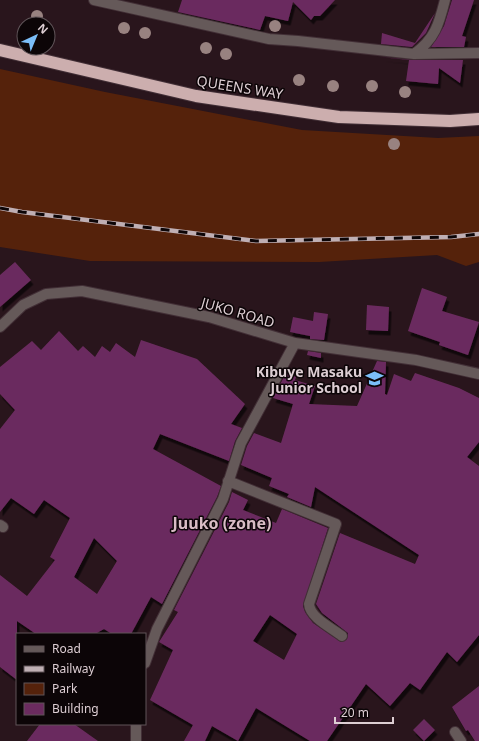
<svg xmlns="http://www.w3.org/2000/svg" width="479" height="741" viewBox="0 0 479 741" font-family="'Noto Sans',sans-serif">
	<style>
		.green { fill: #55220b }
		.building { fill: #6b2b5f; fill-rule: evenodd; filter: url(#shadow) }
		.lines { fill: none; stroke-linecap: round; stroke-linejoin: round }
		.minor-casing { stroke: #422f36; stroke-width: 12 }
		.highway-casing { stroke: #422f36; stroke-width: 14 }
		.minor { stroke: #655959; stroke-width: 10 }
		.highway { stroke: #ccaeae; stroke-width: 12 }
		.rail-casing { stroke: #bfafb4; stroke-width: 4.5 }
		.rail { stroke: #0c0507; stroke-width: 3; stroke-dasharray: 9; stroke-linecap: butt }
		.tree { fill: #988280 }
		.labels { text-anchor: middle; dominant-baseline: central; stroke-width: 3; stroke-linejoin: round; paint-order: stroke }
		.street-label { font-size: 14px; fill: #ddced3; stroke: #0c0507 }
		.poi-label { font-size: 14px; font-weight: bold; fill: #ddced3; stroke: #0c0507; text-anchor: end }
		.quarter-label { font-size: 16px; font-weight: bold; fill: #d9bcc5; stroke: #0c0507 }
	</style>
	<defs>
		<filter id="shadow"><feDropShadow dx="2.5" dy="4.5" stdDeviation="0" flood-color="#0009"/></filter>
	</defs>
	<rect width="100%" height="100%" fill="#29151c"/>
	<!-- green -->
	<path class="green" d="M0,69L105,92L302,130L438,138L479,136V262L466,266L437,255L319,262L90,261L0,247Z"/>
	<!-- building -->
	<path class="building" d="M182,0H335L320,16H314L311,20L293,2L288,21L265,16L260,30L178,12Z
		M452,0H474L462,36L466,37L464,47H431L444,26Z
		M435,13L426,33L412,47L381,44L382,33L415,43Z
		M380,57L414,60H463L460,83L439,68L438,84L406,81L409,60Z
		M15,262L31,280L0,307V275Z
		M422,288L447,297L442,311L479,322L468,355L439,345L440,342L408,331Z
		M367,305L389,307L388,331L366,330Z
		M314,312L328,314L324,340L310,339V336L290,332L293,317L313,321Z
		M59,331L78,351L83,346L95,357L102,346L110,352L116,343L135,357L141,340L197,359L245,404L231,424L242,428L235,441L229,461L160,434L153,449L221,486L217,497L162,604L151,597L131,634H112L104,629L95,634H36L17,621V680L0,667V575L27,596L55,560L50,557L70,518L44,500L34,514L11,498L0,512V429L15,410L0,394V367L32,341L41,350ZM94,538L117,561L97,594L74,577Z
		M308,351L321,353V358L307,355Z
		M377,361L386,362L385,394L387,395L394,374L411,381L415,373L459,388L479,398V442L467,457L479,466V635L457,662L447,652L420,690L410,683L390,706L366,684L327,741H310L256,708L238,741L212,726L205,741H184L193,725L150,700L173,650L159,642L178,612L174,610L229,502L232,492L248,500L243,510L276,523L282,509L328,528L303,606L305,612L313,623L341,642L347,639L348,633L322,613L316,604L340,533L415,564L419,555L315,487L311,507L287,497L289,494L269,486L272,478L241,465L247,446L254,433L281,443L293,404L273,398L286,373L296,377L295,380L315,386L309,404L357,406ZM270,615L297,634L284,660L253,641Z
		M479,686V741H475L468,730L466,731L452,707Z
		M424,719L435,730L424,741L413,730Z
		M40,724H74L98,741H27Z"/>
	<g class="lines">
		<defs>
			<path id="minor" d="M94,0L269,39L298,41L414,54L479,53
				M414,54C435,39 439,24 445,0
				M0,327L23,305L46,294L82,291L209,317L295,343L416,360L479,374
				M228,481L336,524L309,604C310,618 332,628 342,636
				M0,525L3,527
				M145,663L157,629L223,499L241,443L295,343
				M136,724V741
				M455,732L461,741"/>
			<path id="highway" d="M0,50L196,96L339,117L450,121L479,119"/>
		</defs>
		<!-- minor casing -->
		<use href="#minor" class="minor-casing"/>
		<!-- highway casing -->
		<use href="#highway" class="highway-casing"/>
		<!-- minor -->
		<use href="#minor" class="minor"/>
		<!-- highway -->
		<use href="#highway" class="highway"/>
		<defs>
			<path id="rail" d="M0,208L22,212L256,241L451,237L479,234"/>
		</defs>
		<!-- rail casing -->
		<use href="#rail" class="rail-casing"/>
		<!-- rail -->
		<use href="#rail" class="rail"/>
	</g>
	<!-- trees -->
	<g class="tree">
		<circle cx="37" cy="16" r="6"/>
		<circle cx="275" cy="26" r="6"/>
		<circle cx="124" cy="28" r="6"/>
		<circle cx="145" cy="33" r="6"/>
		<circle cx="206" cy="48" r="6"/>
		<circle cx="226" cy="54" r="6"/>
		<circle cx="299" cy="80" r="6"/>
		<circle cx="333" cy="86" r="6"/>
		<circle cx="372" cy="86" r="6"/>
		<circle cx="405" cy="92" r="6"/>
		<circle cx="394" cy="144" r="6"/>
	</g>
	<!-- icons -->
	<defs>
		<symbol id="school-bare" viewBox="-9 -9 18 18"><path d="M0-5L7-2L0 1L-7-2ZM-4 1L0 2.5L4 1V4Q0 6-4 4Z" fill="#7bbef8" stroke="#0c0507" stroke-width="2.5" paint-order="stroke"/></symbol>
	</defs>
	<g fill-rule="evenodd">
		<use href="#school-bare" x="362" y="366" width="25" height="25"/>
	</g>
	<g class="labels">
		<!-- street labels -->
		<g class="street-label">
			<text transform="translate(240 87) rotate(9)">QUEENS WAY</text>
			<text transform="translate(238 312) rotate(16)">JUKO ROAD</text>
		</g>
		<!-- poi labels -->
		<g class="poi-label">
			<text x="362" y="371">Kibuye Masaku<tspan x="362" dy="16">Junior School</tspan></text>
		</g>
		<!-- quarter labels -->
		<g class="quarter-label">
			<text x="222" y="523">Juuko (zone)</text>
		</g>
	</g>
	<!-- legend -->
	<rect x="16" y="633" width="130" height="92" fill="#0c0507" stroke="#605559"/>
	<rect x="24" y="646" width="20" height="6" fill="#655959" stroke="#605559"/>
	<text x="52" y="653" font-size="12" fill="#ddced3">Road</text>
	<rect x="24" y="666" width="20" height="6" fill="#bfafb4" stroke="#605559"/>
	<text x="52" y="673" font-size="12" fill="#ddced3">Railway</text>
	<rect x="24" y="683" width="20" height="12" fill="#55220b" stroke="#605559"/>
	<text x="52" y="693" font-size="12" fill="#ddced3">Park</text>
	<rect x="24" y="703" width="20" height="12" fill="#6b2b5f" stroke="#605559"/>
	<text x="52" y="713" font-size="12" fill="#ddced3">Building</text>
	<!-- north arrow -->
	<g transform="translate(36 36) rotate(44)"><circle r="19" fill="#0c0507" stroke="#605559"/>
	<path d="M0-3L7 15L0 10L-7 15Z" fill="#7bbef8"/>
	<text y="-6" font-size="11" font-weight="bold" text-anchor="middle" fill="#ddced3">N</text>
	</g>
	<!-- scale -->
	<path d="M335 717v6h58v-6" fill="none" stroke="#ddced3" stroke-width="2"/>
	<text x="341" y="717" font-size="12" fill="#ddced3" stroke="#0c0507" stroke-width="3" paint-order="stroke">20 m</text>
</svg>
